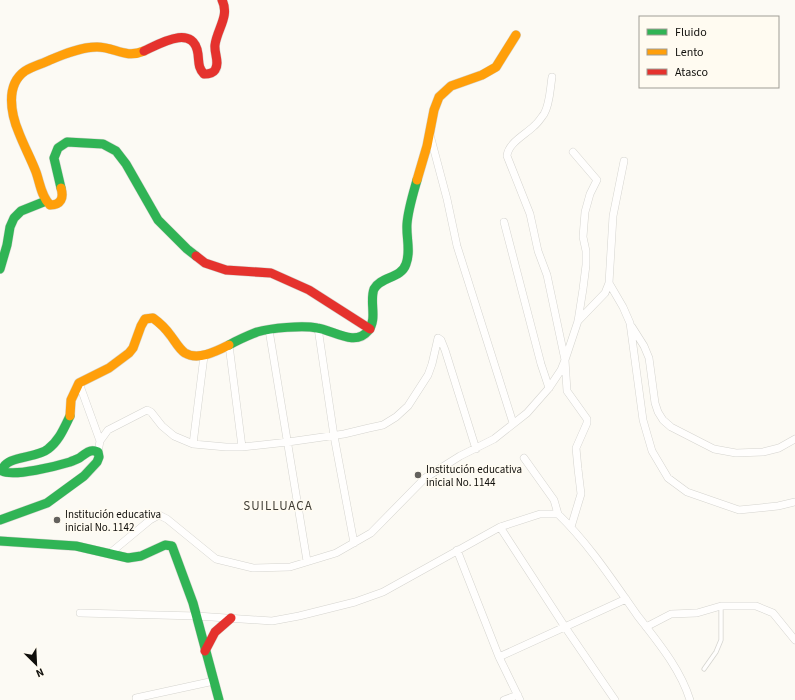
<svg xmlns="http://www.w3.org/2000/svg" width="795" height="700" viewBox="0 0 795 700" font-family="'Source Sans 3',sans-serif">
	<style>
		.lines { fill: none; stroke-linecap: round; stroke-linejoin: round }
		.lane-casing { stroke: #d5d4cf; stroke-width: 5 }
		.street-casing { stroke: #d5d4cf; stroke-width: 8 }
		.fast-casing { stroke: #d5d4cf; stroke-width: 10 }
		.slow-casing { stroke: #d5d4cf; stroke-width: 10 }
		.jam-casing { stroke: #d5d4cf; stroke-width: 10 }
		.lane { stroke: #fffefd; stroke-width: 3.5 }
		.street { stroke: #fffefd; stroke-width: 7 }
		.fast { stroke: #30b455; stroke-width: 9 }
		.slow { stroke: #ff9f0a; stroke-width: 9 }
		.jam { stroke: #e5322d; stroke-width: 9 }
		.poi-dot { fill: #63615d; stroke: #fffbf1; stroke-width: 1.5 }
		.labels { text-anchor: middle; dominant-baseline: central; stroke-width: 3; stroke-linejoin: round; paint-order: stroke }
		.poi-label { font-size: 11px; fill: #100f0c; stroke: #fffbf1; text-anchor: start }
		.quarter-label { font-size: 13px; letter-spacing: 1px; fill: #413e36; stroke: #fffbf1 }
	</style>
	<rect width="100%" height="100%" fill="#fcfaf4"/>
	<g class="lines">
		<defs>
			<path id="lane" d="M704,669L716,652L721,640V606"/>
			<path id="street" d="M552,77C550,89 550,104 544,114C541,118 538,123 534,126C525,135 508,143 507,156L530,214L538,251L547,275L565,360L567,391L587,419V423L576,448L578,469L581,494L571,527
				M430,135L447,199L457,246L513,423
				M504,222L541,364L549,388
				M609,283L623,307L630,323L643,420L652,451L668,478L687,492L739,510L778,506L795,502
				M578,321L605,293L609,283L613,216L624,161
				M632,327L644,346L649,358L655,403L658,412L663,420L671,427L714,449L736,453L763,452L779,448L795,439
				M318,328L334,436L354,543
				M269,330L307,561
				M229,345L242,447
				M79,383L100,441
				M193,444L204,356
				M98,452L100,441L108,430L147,410L151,412L162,426L174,436L193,444L226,447H242L288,442L344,434L369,428L383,425L396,417L408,406L428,375L432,364L438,338L441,340L445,350L476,449
				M524,458L554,500L558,514
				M500,527L565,627L615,700
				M457,550L499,657L520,700
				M109,554L150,520L159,515L167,519L216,559L253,568L290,567L336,553L371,533L425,478L460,456L494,439L527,413L549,388L561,370L565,360L578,321L583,289L586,265V251L583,237L585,212L590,194L597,180L573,152
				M80,613L197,616L272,621L299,616L355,602L383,592L500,527L540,514H558C589,544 613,581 637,615C657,641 680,668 690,700
				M646,627L671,614L697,613L721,606H756L773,613L795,640
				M499,657L626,599
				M136,698L214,681
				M504,700L518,695"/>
			<path id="fast" d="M61,188L54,158L58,148L67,142L103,144L116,151L126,164L158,220L187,249L196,256
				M0,269L7,245L10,227L14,218L21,211L46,201
				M229,345C238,340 247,336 257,332C271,328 303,325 317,328C333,330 355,347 368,331C378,319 369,302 374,289C381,276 401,279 406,264C411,251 406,237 407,224C408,210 413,194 417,180
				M0,520L47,503L84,476L97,462L99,457L98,452C90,449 88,452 82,456C79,459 74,460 70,462C57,466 14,477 2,471C5,455 36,459 48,449C59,441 64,428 70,416
				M0,541L76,546L128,558L141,556L165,545L172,546L193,603L219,700"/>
			<path id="slow" d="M417,180L427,146L434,110L439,97L451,86L482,75L496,67L516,35
				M61,188C64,198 61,205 50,205C41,196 40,183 36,172C31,159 24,146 19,133C11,114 5,85 25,71C33,66 42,64 50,60C64,54 81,47 97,47C115,47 125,59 144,51
				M70,416L71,400L79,383L109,368L129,353L133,348L141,326L145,319L153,318C160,323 166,329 171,336C175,341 179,349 185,353C198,361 217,351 229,345"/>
			<path id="jam" d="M144,51C159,44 194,23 198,54C199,62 198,68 204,74C208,74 213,73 215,70C220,63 214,53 215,45C217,29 230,16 222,0
				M196,256L205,263L226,270L271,273L309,290L370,329
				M205,651L215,632L231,618"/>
		</defs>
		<!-- lane casing -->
		<use href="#lane" class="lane-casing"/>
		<!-- street casing -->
		<use href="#street" class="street-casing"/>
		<!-- fast casing -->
		<use href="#fast" class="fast-casing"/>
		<!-- slow casing -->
		<use href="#slow" class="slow-casing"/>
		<!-- jam casing -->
		<use href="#jam" class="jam-casing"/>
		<!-- lane -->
		<use href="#lane" class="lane"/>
		<!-- street -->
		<use href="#street" class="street"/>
		<!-- fast -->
		<use href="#fast" class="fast"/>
		<!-- slow -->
		<use href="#slow" class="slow"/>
		<!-- jam -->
		<use href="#jam" class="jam"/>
	</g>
	<!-- markers -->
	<g class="poi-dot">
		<circle cx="418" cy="475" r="4"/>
		<circle cx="57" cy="520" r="4"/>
	</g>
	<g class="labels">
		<!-- poi labels -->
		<g class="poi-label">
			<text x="426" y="469">Institución educativa<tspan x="426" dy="13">inicial No. 1144</tspan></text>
			<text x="65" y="514">Institución educativa<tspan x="65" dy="13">inicial No. 1142</tspan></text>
		</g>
		<!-- quarter labels -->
		<g class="quarter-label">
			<text x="278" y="506">SUILLUACA</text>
		</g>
	</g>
	<!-- legend -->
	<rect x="639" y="16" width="140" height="72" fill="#fffbf1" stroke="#9f9d95"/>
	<rect x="647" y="29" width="20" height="6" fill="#30b455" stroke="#9f9d95"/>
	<text x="675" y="36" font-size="12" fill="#100f0c">Fluido</text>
	<rect x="647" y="49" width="20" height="6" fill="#ff9f0a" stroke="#9f9d95"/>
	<text x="675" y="56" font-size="12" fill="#100f0c">Lento</text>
	<rect x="647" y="69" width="20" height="6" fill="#e5322d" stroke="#9f9d95"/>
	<text x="675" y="76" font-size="12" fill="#100f0c">Atasco</text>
	<!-- north arrow -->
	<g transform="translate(36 664) rotate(156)" stroke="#fffbf1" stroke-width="3" paint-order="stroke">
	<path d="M0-3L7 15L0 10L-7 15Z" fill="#100f0c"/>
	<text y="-6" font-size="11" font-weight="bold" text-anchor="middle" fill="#100f0c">N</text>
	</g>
</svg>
